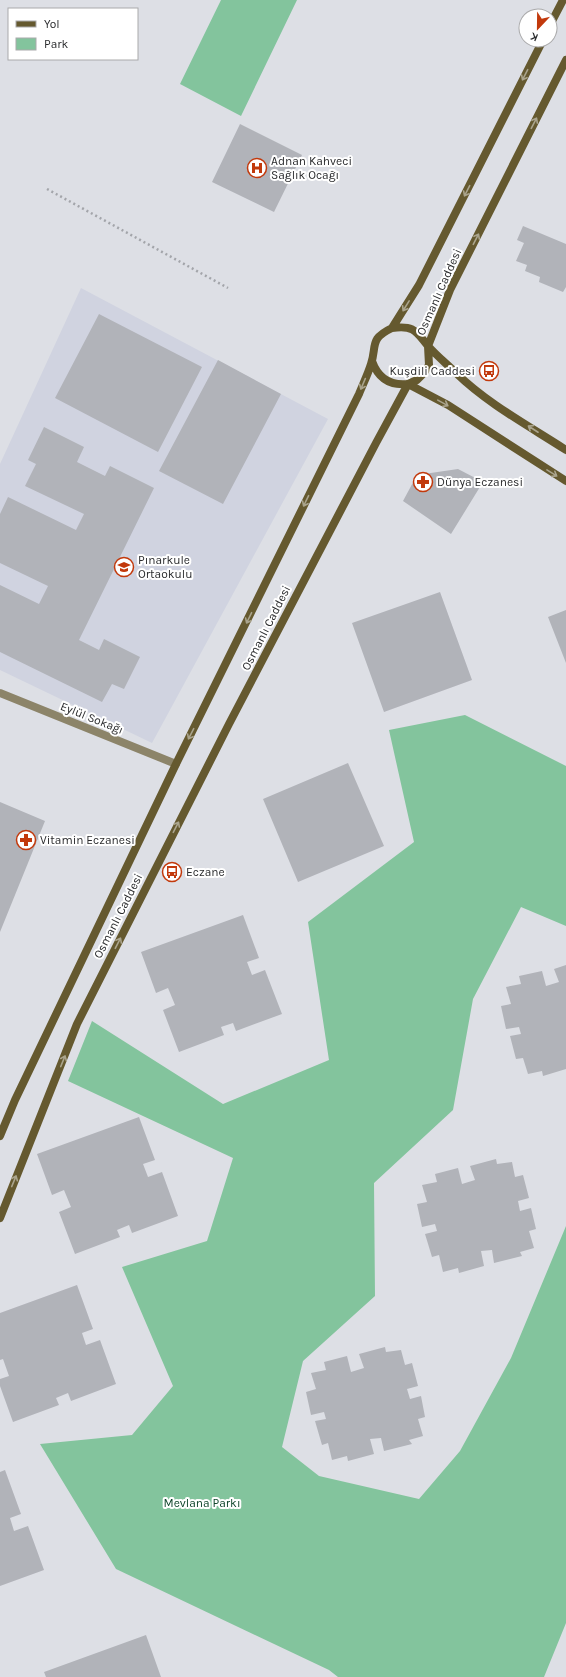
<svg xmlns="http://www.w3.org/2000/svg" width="566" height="1677" viewBox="0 0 566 1677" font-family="Karla,sans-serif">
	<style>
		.built { fill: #d0d3e0 }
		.green { fill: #83c49d }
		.building { fill: #b1b3b9 }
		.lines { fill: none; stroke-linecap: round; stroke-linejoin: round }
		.path { stroke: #a3a5aa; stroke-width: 2.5; stroke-dasharray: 2 3; stroke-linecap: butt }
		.street { stroke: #8c8469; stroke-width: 8 }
		.secondary { stroke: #65592f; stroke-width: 8 }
		.oneway { stroke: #aaa48d }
		.labels { text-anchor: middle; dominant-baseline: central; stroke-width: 4; stroke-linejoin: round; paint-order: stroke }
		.poi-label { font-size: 12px; fill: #2a2b2d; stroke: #fff; text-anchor: start }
		.street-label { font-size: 12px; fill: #2a2b2d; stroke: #fff }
		.park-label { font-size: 12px; fill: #0e442a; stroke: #fff }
	</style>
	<rect width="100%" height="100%" fill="#dddfe5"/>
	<!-- built -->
	<path class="built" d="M81,288L328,419L152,743L0,670V464Z"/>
	<!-- green -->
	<path class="green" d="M221,0H297L241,116L180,84Z
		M465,715L566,766V926L521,907L473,999L453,1110L374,1183L375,1296L303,1361L282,1447L319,1476L419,1499L460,1451L511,1358L566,1226V1623L544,1677H338L329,1670L116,1569L40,1444L132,1435L173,1386L122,1267L207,1241L233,1158L68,1081L92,1021L223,1104L329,1060L308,922L414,842L389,730Z"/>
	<!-- building -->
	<path class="building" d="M240,124L302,155L274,212L212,182Z
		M523,226L566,244V287L563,292L539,282L540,277L525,271L527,265L516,261L524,243L517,240Z
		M99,314L202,367L158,452L55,398Z
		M218,360L281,394L223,504L159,471Z
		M44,427L84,447L77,462L105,476L110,466L154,488L79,640L99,650L104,639L140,657L124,689L112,684L102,702L0,652V585L39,604L48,586L0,563V514L8,497L76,530L84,514L25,486L36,464L28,460Z
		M458,469L483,482L451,534L403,501L417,475Z
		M440,592L472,680L384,712L352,623Z
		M566,610V663L548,617Z
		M348,763L384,846L298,882L263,799Z
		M0,802L45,821L0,932Z
		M243,915L259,958L247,962L252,975L265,970L282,1014L236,1031L233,1023L221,1027L224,1035L179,1052L163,1010L175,1005L168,988L156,993L141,952Z
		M566,965V1069L543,1076L542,1071L528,1074L523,1058L516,1059L510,1036L521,1034L519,1027L506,1029L501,1006L511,1004L506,987L521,984L519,976L542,971L546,986L559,982L554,969Z
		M139,1117L155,1160L143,1164L148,1177L162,1172L178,1216L132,1233L129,1225L117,1230L120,1237L75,1254L59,1212L71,1207L64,1190L52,1195L37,1154Z
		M496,1159L497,1164L512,1162L515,1177L523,1175L529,1198L518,1201L520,1211L531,1208L536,1229L529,1231L534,1248L520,1252L522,1256L494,1263L492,1250L481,1251L484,1266L459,1273L458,1268L443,1272L439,1255L432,1257L425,1234L437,1231L435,1224L422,1227L417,1204L427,1202L422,1185L437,1182L435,1174L458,1168L462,1184L475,1180L470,1166Z
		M77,1285L93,1329L82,1333L86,1345L100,1340L116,1384L71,1401L68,1393L56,1398L59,1405L13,1422L0,1386V1379L9,1376L3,1359L0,1360V1313Z
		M385,1347L386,1352L401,1350L405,1365L412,1363L418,1386L407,1389L410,1399L421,1396L425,1417L418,1419L423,1436L409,1440L412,1444L384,1451L381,1438L370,1439L374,1454L348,1461L347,1456L332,1460L328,1443L322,1445L315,1421L326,1419L324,1412L311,1415L306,1392L316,1389L311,1373L326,1370L324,1362L347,1356L351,1372L364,1368L359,1354Z
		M5,1470L21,1514L10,1518L14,1531L28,1526L44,1570L0,1586V1472Z
		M146,1635L161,1677H46L44,1672Z"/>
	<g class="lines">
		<!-- path -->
		<path class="path" d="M47,189L228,288"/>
		<!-- street -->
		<path class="street" d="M0,693L176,764"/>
		<!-- secondary -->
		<path class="secondary" d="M550,25L563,0
			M392,328C416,325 416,332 429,347C437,356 447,364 456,373C488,404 529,426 566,450
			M372,361C378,378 390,386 408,384
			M408,384L448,405L566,481
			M0,1136L15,1100L176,764L359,394C363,384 368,374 371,364C377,346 369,339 392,328L419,285L543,40
			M0,1218L77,1024L229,724L376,443L408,384L417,380L424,373L429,365L428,346L450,290L566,60"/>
	</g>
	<!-- one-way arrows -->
	<defs><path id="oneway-shaft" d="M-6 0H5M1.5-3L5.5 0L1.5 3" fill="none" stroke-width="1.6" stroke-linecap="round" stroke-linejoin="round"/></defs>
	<g class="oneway">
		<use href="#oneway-shaft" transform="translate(525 75) rotate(117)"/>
		<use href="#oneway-shaft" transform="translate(534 123) rotate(-63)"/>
		<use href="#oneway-shaft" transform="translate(467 191) rotate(117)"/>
		<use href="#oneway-shaft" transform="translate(476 239) rotate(-63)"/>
		<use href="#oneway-shaft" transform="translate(406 306) rotate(122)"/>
		<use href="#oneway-shaft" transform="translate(363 384) rotate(113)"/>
		<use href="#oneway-shaft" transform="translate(443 403) rotate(29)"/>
		<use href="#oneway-shaft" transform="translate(533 429) rotate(-147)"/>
		<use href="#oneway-shaft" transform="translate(552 473) rotate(32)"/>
		<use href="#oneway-shaft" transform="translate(306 501) rotate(116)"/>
		<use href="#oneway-shaft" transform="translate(249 618) rotate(116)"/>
		<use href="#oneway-shaft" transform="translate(191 734) rotate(117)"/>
		<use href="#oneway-shaft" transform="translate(176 827) rotate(-63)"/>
		<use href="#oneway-shaft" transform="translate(118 943) rotate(-63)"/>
		<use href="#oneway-shaft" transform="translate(63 1061) rotate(-68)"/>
		<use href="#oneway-shaft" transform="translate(14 1181) rotate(-68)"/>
	</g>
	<!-- icons -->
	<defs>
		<symbol id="hospital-ring" viewBox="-11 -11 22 22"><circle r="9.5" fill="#fff" stroke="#c2390c" stroke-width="1.5"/><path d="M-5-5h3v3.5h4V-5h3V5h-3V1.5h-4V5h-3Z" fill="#c2390c"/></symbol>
		<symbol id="bus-ring" viewBox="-11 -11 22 22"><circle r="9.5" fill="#fff" stroke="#c2390c" stroke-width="1.5"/><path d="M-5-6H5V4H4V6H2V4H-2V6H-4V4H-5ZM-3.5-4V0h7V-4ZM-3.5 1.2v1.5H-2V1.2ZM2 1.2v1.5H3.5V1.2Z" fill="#c2390c"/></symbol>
		<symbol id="pharmacy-ring" viewBox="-11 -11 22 22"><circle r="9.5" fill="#fff" stroke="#c2390c" stroke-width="1.5"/><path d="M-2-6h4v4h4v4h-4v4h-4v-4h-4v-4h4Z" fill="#c2390c"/></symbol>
		<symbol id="school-ring" viewBox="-11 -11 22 22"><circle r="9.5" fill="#fff" stroke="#c2390c" stroke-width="1.5"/><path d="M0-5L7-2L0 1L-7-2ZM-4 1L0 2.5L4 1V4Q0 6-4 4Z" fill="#c2390c"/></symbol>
	</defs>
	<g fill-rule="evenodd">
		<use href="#hospital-ring" x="246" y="157" width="22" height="22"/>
		<use href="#bus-ring" x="478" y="360" width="22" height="22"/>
		<use href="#pharmacy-ring" x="412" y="471" width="22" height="22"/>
		<use href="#school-ring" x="113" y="556" width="22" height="22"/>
		<use href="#pharmacy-ring" x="15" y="829" width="22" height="22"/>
		<use href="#bus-ring" x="161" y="861" width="22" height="22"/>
	</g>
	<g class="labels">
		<!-- poi labels -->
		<g class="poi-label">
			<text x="271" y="161">Adnan Kahveci<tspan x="271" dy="14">Sağlık Ocağı</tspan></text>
			<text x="475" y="371" text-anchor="end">Kuşdili Caddesi</text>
			<text x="437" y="482">Dünya Eczanesi</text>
			<text x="138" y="560">Pınarkule<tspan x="138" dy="14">Ortaokulu</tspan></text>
			<text x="40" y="840">Vitamin Eczanesi</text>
			<text x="186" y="872">Eczane</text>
		</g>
		<!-- street labels -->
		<g class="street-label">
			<text transform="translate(439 292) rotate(-66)">Osmanlı Caddesi</text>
			<text transform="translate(266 628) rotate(-63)">Osmanlı Caddesi</text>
			<text transform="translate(92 718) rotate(22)">Eylül Sokağı</text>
			<text transform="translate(118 916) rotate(-63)">Osmanlı Caddesi</text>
		</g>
		<!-- park labels -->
		<g class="park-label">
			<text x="202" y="1503">Mevlana Parkı</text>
		</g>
	</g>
	<!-- legend -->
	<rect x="8" y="8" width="130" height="52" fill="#ffffff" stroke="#aaaaab"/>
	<rect x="16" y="21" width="20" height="6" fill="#65592f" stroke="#aaaaab"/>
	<text x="44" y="28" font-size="12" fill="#2a2b2d">Yol</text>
	<rect x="16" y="38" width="20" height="12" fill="#83c49d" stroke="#aaaaab"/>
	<text x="44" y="48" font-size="12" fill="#2a2b2d">Park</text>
	<!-- north arrow -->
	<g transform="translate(538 28) rotate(202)"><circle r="19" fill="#ffffff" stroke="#aaaaab"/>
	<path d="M0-3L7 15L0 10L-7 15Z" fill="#c2390c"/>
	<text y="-6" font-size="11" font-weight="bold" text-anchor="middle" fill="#2a2b2d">K</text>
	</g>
</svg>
